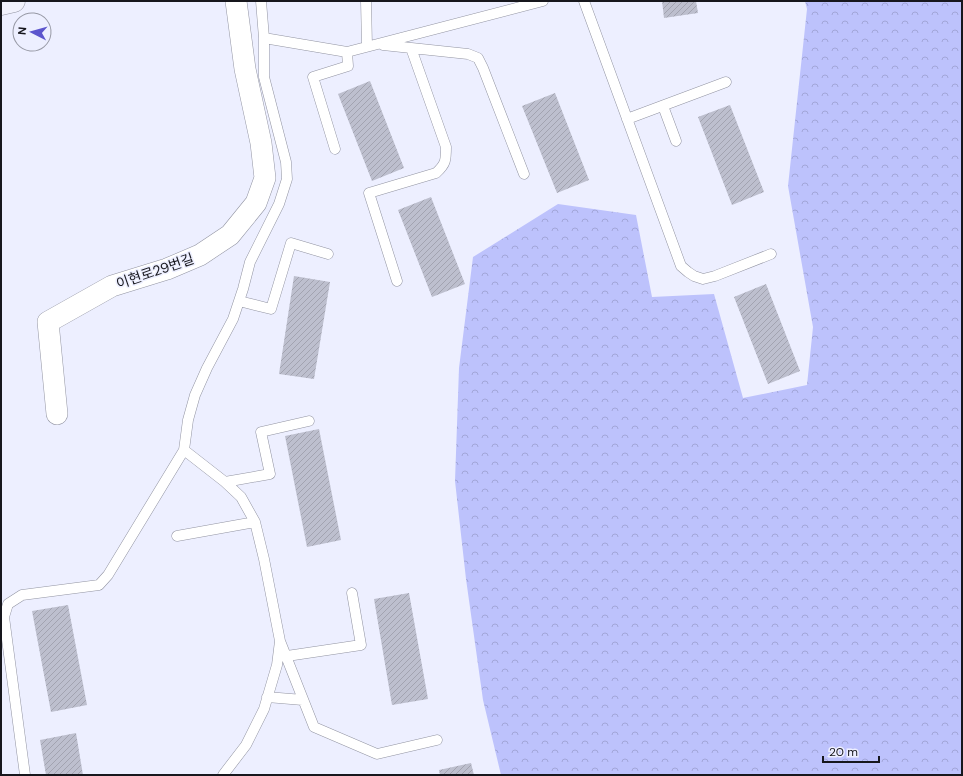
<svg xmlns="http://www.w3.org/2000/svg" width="963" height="776" viewBox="0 0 963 776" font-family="'DM Sans','Noto Sans KR',sans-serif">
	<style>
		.forest { fill: url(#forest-crowns) }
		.building { fill: url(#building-hatch) }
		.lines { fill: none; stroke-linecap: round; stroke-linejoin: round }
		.lane-casing { stroke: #9294a2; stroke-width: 11 }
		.street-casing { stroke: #9294a2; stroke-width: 22 }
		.secondary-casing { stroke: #9294a2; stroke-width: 23 }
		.lane { stroke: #fff; stroke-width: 10 }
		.street { stroke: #fff; stroke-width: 21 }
		.secondary { stroke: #f1f2fd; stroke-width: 22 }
		.labels { text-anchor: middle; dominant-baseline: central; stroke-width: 3; stroke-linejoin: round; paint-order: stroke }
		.street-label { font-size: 14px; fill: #17171d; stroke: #edefff }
	</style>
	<defs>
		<pattern id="forest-crowns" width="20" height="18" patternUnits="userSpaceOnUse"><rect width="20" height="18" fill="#bdc2fc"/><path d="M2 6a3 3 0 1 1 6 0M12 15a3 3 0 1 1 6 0" fill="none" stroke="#a2a6d8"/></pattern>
		<pattern id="building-hatch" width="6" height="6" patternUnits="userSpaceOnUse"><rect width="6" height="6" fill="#bdbfce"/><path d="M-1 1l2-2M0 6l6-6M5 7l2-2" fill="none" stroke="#a2a3b0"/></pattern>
	</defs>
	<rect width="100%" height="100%" fill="#edefff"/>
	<!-- forest -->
	<path class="forest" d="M805,1H962V775H501L483,700L466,579L455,481L459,368L473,257L558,204L636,215L652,297L714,294L743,398L807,385L813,327L788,186L807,9Z"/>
	<!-- building -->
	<path class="building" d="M662,1H696L698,13L664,18Z
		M370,81L404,168L372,181L338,94Z
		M555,93L589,180L557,193L522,106Z
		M730,105L764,192L732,205L698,117Z
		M431,197L465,284L432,297L398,210Z
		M294,276L330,282L314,379L279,374Z
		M766,284L800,371L768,384L734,297Z
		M319,429L341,540L307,547L285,436Z
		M409,593L428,699L392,705L374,599Z
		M68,605L87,705L51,712L32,611Z
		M76,733L83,775H46L40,740Z
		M471,763L474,775H440L439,770Z"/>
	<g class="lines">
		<defs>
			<path id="lane" d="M366,1L367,46
				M584,1L681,266L688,272L694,276L703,279L715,276L771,254
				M264,38L347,52L543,1
				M383,45L468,54L478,58L483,68L524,174
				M663,106L676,141
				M627,119L726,82
				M335,149L313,77L348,66L347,52
				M397,281L369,193L436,173C446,164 446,160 446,147L411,48
				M239,301L271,309L291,243L328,254
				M225,482L270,474L261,432L309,421
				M177,536L255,522
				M280,641L314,727L377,754L437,740
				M287,656L361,645L352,593
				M267,697L303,700
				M25,775L4,617L8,604L22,595L99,585L108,575L184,450
				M223,775L246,745L264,709L277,665L280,641L264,559L255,522L241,497L225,482L184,450L188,420L195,395L207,368L233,319L243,289L250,262L279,204L287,179L286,162L264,77V38L261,1"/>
			<path id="street" d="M57,414L48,322L112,286L167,269L200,255L230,235L256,203L265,178L261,143L245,69L236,1"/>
			<path id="secondary" d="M1,4L14,1"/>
		</defs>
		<!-- lane casing -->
		<use href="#lane" class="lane-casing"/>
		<!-- street casing -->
		<use href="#street" class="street-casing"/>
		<!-- secondary casing -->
		<use href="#secondary" class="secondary-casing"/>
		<!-- lane -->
		<use href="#lane" class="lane"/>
		<!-- street -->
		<use href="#street" class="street"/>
		<!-- secondary -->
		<use href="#secondary" class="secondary"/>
	</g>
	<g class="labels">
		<!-- street labels -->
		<g class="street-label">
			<text transform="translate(155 271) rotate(-19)">이현로29번길</text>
		</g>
	</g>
	<!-- border -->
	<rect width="963" height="776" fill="none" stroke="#17171d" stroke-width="4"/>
	<!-- north arrow -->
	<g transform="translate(32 32) rotate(276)"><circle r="19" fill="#edefff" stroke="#9799a5"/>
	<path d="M0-3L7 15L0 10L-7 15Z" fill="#5c55cd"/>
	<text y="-6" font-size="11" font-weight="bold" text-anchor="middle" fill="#17171d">N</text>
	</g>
	<!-- scale -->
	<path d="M823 756v6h56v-6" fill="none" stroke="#17171d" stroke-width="2"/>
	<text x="829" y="756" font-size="12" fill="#17171d" stroke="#edefff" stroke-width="3" paint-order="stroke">20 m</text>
</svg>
